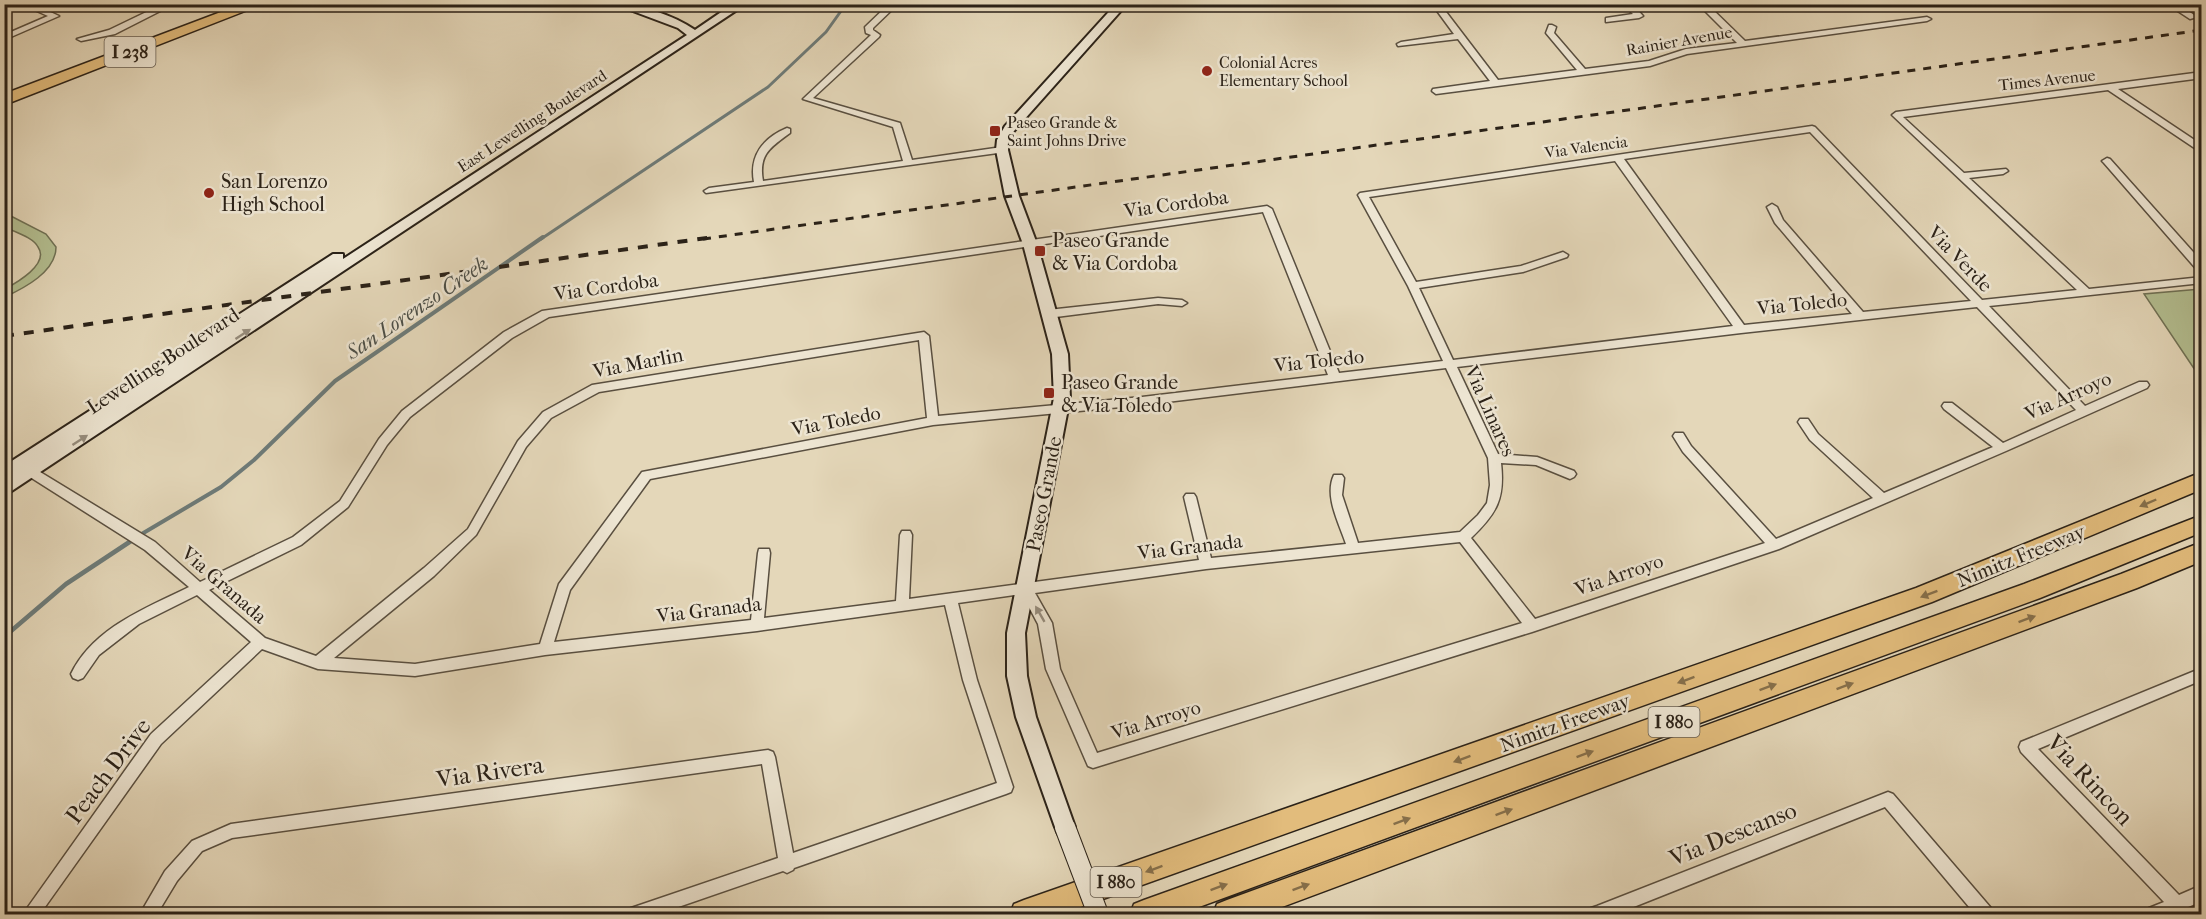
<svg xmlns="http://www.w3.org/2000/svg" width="2206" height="919" viewBox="0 0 2206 919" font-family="'IM FELL French Canon',serif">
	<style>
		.green { fill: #b3be90; stroke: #6f7054; stroke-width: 1.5 }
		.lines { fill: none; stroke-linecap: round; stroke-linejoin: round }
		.stream-far2 { stroke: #6d7b79; stroke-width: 3 }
		.stream-far1 { stroke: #6d7b79; stroke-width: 4 }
		.stream { stroke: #6d7b79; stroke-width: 4.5 }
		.street-casing { stroke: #594f40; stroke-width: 3 }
		.secondary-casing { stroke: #2b2218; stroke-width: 4 }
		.highway-casing { stroke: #2b2218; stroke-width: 3 }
		.street { fill: #ede5d2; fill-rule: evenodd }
		.secondary { fill: #ede5d2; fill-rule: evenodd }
		.highway { fill: #e2bc7c; fill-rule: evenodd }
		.rail-far1 { stroke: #2b2218; stroke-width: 3; stroke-dasharray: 8 8; stroke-linecap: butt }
		.rail { stroke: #2b2218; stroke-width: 4; stroke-dasharray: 10 10; stroke-linecap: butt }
		.secondary-bridge-casing { stroke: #2b2218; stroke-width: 22; stroke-linecap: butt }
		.secondary-bridge { stroke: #ede5d2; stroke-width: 20 }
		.oneway { fill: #968d7e }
		.oneway2 { fill: #866f4a }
		.poi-dot { fill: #8f2418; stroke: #ede5d2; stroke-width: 2 }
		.labels { text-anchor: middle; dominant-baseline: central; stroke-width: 5; stroke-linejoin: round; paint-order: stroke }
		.far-street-label { font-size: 16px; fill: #2b2218; stroke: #ede5d2 }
		.far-poi-label { font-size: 16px; fill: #2b2218; stroke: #ede5d2; text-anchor: start }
		.shield { fill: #ede5d2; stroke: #655c50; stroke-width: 1.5 }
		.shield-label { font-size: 18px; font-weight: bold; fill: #2b2218 }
		.poi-label { font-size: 20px; fill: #2b2218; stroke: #ede5d2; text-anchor: start }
		.street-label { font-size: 20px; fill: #2b2218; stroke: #ede5d2 }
		.water-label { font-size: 21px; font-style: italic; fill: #4c4f48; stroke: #ede5d2 }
		.near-street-label { font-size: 24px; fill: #2b2218; stroke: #ede5d2 }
	</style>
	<rect width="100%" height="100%" fill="#e4d7b9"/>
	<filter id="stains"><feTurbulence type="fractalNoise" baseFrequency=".00333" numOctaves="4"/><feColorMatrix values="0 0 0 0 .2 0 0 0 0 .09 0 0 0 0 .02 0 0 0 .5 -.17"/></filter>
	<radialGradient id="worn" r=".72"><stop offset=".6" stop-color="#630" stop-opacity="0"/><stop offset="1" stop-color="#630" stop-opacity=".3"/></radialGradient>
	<!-- green -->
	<path class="green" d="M5,213L46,234L56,247C56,272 24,288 5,297V289C16,283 50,264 38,247C33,237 14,232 5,227Z
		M2201,289H2202L2201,379L2144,294Z"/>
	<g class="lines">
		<!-- stream-far2 -->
		<path class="stream-far2" d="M541,239L768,87L826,32L846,4"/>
		<!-- stream-far1 -->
		<path class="stream-far1" d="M140,535L221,487L254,460L335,381L543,237"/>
		<!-- stream -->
		<path class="stream" d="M4,637L66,584L134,539"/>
		<defs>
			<path id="street" d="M21,4H33L59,16L4,40V35L48,16Z
				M163,4H174L115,34L81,41L77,39L109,30Z
				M889,4H898L873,28V30L880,35L879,37L813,98L900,123L912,160L1002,147L1007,150L1005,152L706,193L704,191L709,188L754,182C749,156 763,138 787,128L790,129V133C771,147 758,154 763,181L903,161L893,127L803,99L871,35L866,33L865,27Z
				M1432,4H1440L1498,80L1577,70L1546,33L1549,25H1552L1556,27L1554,33L1585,69L1649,61L1686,49L1737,43L1698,4H1707L1745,41L1927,17L1931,19L1927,21L1687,54L1650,66L1436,94L1432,91L1433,89L1490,81L1458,39L1398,46L1397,44L1401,42L1454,34Z
				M1623,4H1632L1643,16L1639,18L1606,22V18L1633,14Z
				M1951,4H1960V5L1956,7Z
				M2013,4H2076L2072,6L2029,9Z
				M2167,4H2178L2197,17L2190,19Z
				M2202,72V78L2118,89L2202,145V153L2108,90L1903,117L1964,173L2006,169L2008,171L2003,174L1969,178L2089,289L2202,277V283L1989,306L2085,406L2139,382H2147L2149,385L2147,388L2006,451L1779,549L1532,632L1093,768L1088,766L1046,669L1038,624L1022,594L958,603L977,680L1013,787L1011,792L1006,794L794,868L793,870L787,873L783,871L658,914H629L631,908L637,906L778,858L762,764L232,838L202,851L177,881L157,914H140L165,871L192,841L231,824L768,750L773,752L775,757L793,853L997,783L963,680L945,605L757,631L545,655L415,676L318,669L262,649L161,744L40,914H23L151,734L251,642L197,595L139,624L99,655L83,678L78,680L73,678L71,674C93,628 146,608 189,587L145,550L19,470L17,467L19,464H27L155,542L200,582L293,537L340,501L379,439L402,411L504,332L542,311L1267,206L1272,209L1339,373L1443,361L1408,286L1358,195L1360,193L1812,126L1815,127L1982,300L2077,290L1892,115L1896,112ZM1810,132L1971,301L1863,312L1783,220L1777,207L1772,204L1767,207L1775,223L1852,314L1744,325L1624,159ZM1615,161L1733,326L1453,360L1419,288L1523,272L1567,257L1568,255L1563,252L1521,266L1416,282L1369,197ZM1263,212L1328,375L1142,397L938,416L929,336L924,332L592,385L543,412L518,441L468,529L424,568L316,656L265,638L209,590L301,545L348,507L387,445L410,417L512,338L549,317ZM1977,307L2076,410L2003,443L1952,403H1944L1942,406L1944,409L1993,447L1884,493L1818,434L1808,419H1800L1798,422L1810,440L1873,498L1776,539L1691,446L1683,433H1675L1673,436L1683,452L1765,543L1535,619L1471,538C1497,513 1505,499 1501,463L1536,465L1570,479L1574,477L1576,474L1574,471L1537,457L1498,454L1457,367L1741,333ZM919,340L927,418L642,472L559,584L540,644L415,664L334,658L434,576L476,535L526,447L551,418L599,392ZM1446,368L1488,458L1490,485L1487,503L1478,515L1460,532L1358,543L1342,495L1344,478L1342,475H1334C1324,496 1339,523 1346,544L1211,558L1196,497L1194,494H1186L1184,497L1199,560L909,599L912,535L910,531H902L900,535L896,601L764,618L770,553L769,549H759L758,553L751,620L554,642L570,590L650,479L933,425L1142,405ZM1460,542L1522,623L1097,753L1060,669L1052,623L1035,593L1206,569Z
				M2107,158L2110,159L2202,262V272L2198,271L2104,163L2102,161Z
				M1158,298L1182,300L1187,303L1182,306L1158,304L1048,318L1043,314L1048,310Z
				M2202,668V680L2038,749L2179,895L2202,885V901L2172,914H2147L2149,908L2164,902L2021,752L2019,747L2021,742Z
				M1888,792L1893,794L1991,908L1993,914H1975L1885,807L1616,914H1589L1591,908L1597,906Z"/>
			<path id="secondary" d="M614,4C640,4 673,15 695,30L733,4H746L4,496V466L333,254H343V259L687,35L678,28Z
				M1116,4H1127L1014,131L1009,140L1008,150L1019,196L1037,244L1068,354L1070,398L1025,633L1027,676L1036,717L1075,827L1072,834L1065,837L1058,834L1055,827L1016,717L1007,676V633L1054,398L1052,354L1023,244L1005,196L996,150L997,140L1005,126Z"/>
			<path id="highway" d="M242,4H263L4,105V94Z
				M2202,472V489L1932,602L1061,914H1010L1014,904L1024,900L1916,588Z
				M2202,515V532L2040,598L1180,914H1130L1134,904L1144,900L2024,584Z
				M2202,542V561L2137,588L1263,914H1213L1217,904L1227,900L2121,574Z"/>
		</defs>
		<!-- street casing -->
		<use href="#street" class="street-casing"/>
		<!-- secondary casing -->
		<use href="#secondary" class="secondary-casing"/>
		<!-- highway casing -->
		<use href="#highway" class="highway-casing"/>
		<!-- street -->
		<use href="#street" class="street"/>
		<!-- secondary -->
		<use href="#secondary" class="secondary"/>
		<!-- highway -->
		<use href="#highway" class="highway"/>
		<!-- rail-far1 -->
		<path class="rail-far1" d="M703,239L2202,30"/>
		<!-- rail -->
		<path class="rail" d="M4,336L714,237"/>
		<defs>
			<path id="secondary-bridge" d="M1065,827L1098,914"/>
		</defs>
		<!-- secondary-bridge casing -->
		<use href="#secondary-bridge" class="secondary-bridge-casing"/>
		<!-- secondary-bridge -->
		<use href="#secondary-bridge" class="secondary-bridge"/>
	</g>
	<!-- one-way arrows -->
	<defs><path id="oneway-solid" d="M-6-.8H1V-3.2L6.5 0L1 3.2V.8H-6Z" transform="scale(1.5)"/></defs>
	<g class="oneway">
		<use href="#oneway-solid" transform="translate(243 334) rotate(-33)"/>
		<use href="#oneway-solid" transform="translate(80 440) rotate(-33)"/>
		<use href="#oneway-solid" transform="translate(1040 614) rotate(-120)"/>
	</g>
	<g class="oneway2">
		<use href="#oneway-solid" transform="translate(2148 503) rotate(157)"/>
		<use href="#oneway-solid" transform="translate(1929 594) rotate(159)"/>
		<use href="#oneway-solid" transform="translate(2027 619) rotate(-20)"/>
		<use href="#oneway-solid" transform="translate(1686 680) rotate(160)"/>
		<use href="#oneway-solid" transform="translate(1845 686) rotate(-20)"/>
		<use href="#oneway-solid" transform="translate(1768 687) rotate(-20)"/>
		<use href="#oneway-solid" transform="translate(1585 754) rotate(-20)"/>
		<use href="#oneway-solid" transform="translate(1462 759) rotate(160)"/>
		<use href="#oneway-solid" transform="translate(1504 812) rotate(-20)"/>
		<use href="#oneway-solid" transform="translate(1402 821) rotate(-20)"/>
		<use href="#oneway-solid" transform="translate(1154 869) rotate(160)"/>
		<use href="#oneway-solid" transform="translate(1219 887) rotate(-20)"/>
		<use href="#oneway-solid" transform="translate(1301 887) rotate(-20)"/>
	</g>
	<!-- markers -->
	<g class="poi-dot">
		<circle cx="1207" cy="71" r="6"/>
		<rect x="989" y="125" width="12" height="12" rx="3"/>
		<circle cx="209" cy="193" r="6"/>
		<rect x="1034" y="245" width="12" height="12" rx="3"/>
		<rect x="1043" y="387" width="12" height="12" rx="3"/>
	</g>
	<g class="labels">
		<!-- far-street labels -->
		<g class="far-street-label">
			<text transform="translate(1679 41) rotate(-10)">Rainier Avenue</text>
			<text transform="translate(2047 80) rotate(-6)">Times Avenue</text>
			<text transform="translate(532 121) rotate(-33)">East Lewelling Boulevard</text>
			<text transform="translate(1586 147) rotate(-8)">Via Valencia</text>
		</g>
		<!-- far-poi labels -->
		<g class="far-poi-label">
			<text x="1219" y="62">Colonial Acres<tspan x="1219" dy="18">Elementary School</tspan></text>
			<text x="1007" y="122">Paseo Grande &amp;<tspan x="1007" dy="18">Saint Johns Drive</tspan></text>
		</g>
		<!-- shield labels -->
		<g class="shield">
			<rect x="104.5" y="37" width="51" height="30" rx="4.5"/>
			<rect x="1648.5" y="707" width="51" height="30" rx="4.5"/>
			<rect x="1090.5" y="867" width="51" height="30" rx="4.5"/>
		</g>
		<g class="shield-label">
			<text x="130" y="52">I 238</text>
			<text x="1674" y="722">I 880</text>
			<text x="1116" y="882">I 880</text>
		</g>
		<!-- poi labels -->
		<g class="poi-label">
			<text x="221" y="181">San Lorenzo<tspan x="221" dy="23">High School</tspan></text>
			<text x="1052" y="240">Paseo Grande<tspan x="1052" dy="23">&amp; Via Cordoba</tspan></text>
			<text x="1061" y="382">Paseo Grande<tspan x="1061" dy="23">&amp; Via Toledo</tspan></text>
		</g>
		<!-- street labels -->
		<g class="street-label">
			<text transform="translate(1176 204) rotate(-8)">Via Cordoba</text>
			<text transform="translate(1960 259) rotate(46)">Via Verde</text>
			<text transform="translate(606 287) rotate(-8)">Via Cordoba</text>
			<text transform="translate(1802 304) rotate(-6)">Via Toledo</text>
			<text transform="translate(163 361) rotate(-33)">Lewelling Boulevard</text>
			<text transform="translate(1319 361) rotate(-6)">Via Toledo</text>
			<text transform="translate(638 363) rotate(-11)">Via Marlin</text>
			<text transform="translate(2068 396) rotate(-24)">Via Arroyo</text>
			<text transform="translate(1490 411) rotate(66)">Via Linares</text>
			<text transform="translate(836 421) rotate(-11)">Via Toledo</text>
			<text transform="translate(1044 494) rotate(-79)">Paseo Grande</text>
			<text transform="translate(1190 547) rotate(-7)">Via Granada</text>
			<text transform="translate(2021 556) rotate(-22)">Nimitz Freeway</text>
			<text transform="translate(1619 575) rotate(-19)">Via Arroyo</text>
			<text transform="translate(224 585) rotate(41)">Via Granada</text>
			<text transform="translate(709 610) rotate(-7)">Via Granada</text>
			<text transform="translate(1156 720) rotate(-17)">Via Arroyo</text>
			<text transform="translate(1565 723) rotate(-20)">Nimitz Freeway</text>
		</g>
		<!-- water labels -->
		<g class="water-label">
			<text transform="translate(417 308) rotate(-34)">San Lorenzo Creek</text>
		</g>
		<!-- near-street labels -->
		<g class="near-street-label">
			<text transform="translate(108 771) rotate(-53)">Peach Drive</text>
			<text transform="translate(490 772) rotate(-8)">Via Rivera</text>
			<text transform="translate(2090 780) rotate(47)">Via Rincon</text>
			<text transform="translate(1733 834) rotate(-22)">Via Descanso</text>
		</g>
	</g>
	<!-- margin -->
	<rect width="2206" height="919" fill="none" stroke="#e4d7b9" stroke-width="24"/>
	<rect x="6" y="6" width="2194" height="907" fill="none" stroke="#2b2218" stroke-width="3"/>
	<rect x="12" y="12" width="2182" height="895" fill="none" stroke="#2b2218" stroke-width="1.5"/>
	<rect width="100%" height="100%" filter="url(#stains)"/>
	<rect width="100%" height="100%" fill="url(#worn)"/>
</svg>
